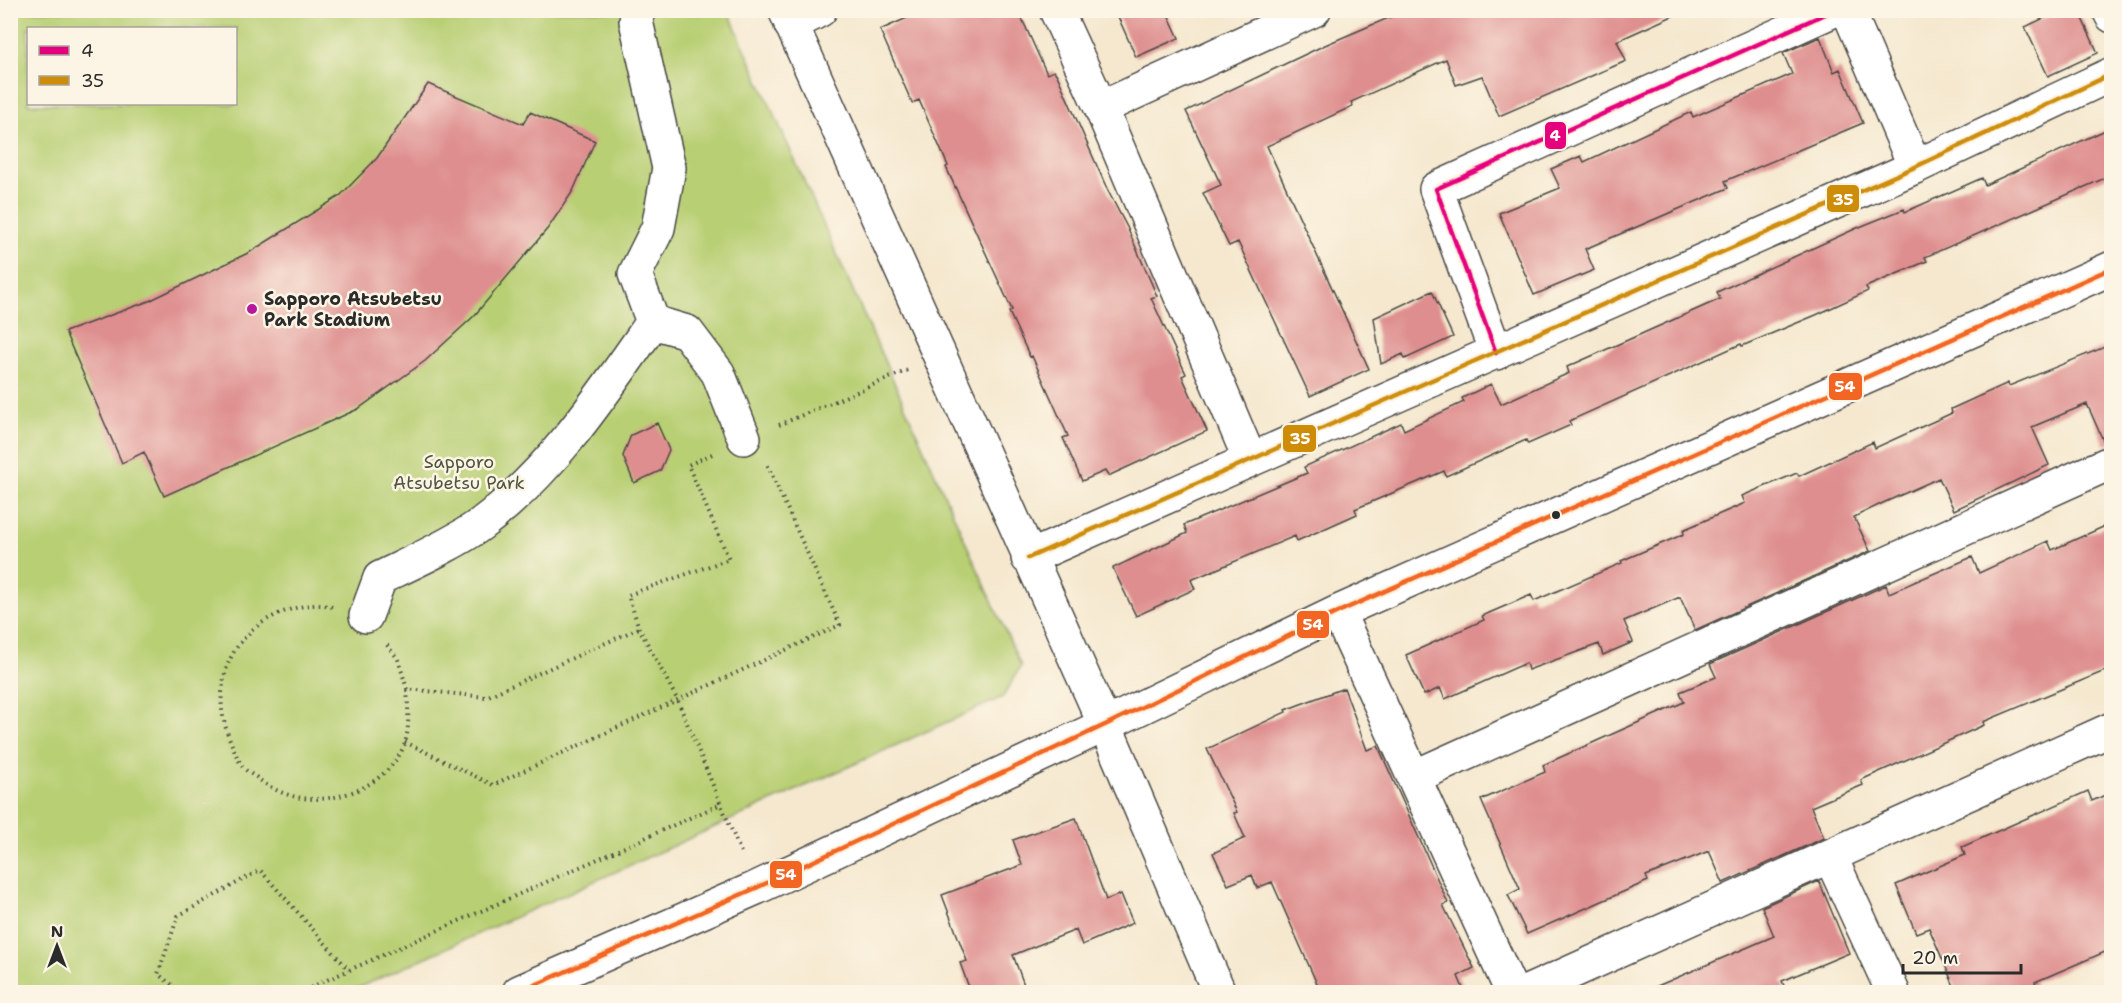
<svg xmlns="http://www.w3.org/2000/svg" width="2122" height="1003" viewBox="0 0 2122 1003" font-family="'Shantell Sans',sans-serif">
	<style>
		.green { fill: #b8cf73; stroke: #727d4f; stroke-width: 1.5; fill-rule: evenodd }
		.building { fill: #de8e8e }
		.lines { fill: none; stroke-linecap: round; stroke-linejoin: round }
		.minor-casing { stroke: #494744; stroke-width: 36 }
		.path { stroke: #494744; stroke-width: 4; stroke-dasharray: 1.5 4.5; stroke-linecap: butt }
		.minor { stroke: #fff; stroke-width: 33 }
		.bus-1-casing { stroke: #fcf5e5; stroke-width: 9 }
		.bus-2-casing { stroke: #fcf5e5; stroke-width: 9 }
		.bus-3-casing { stroke: #fcf5e5; stroke-width: 9 }
		.bus-1 { stroke: #e5007d; stroke-width: 4.5 }
		.bus-2 { stroke: #ce8d09; stroke-width: 4.5 }
		.bus-3 { stroke: #f26522; stroke-width: 4.5 }
		.poi-dot { fill: #b5179e; stroke: #fcf5e5; stroke-width: 2 }
		.bus-dot { fill: #2b2b2b; stroke: #fcf5e5; stroke-width: 2 }
		.labels { text-anchor: middle; dominant-baseline: central; stroke-width: 5; stroke-linejoin: round; paint-order: stroke }
		.poi-label { font-size: 18px; font-weight: bold; fill: #2b2b2b; stroke: #fcf5e5; text-anchor: start }
		.park-label { font-size: 18px; fill: #4e543d; stroke: #fcf5e5 }
		.line-badge { stroke: #fcf5e5; stroke-width: 2 }
		.badge-label { font-size: 16px; text-anchor: middle; font-weight: bold; fill: #fff }
	</style>
	<rect width="100%" height="100%" fill="#fcf5e5"/>
	<filter id="ink" filterUnits="userSpaceOnUse"><feTurbulence type="fractalNoise" baseFrequency=".0167" numOctaves="2"/><feDisplacementMap in="SourceGraphic" scale="12" xChannelSelector="R" yChannelSelector="G"/><feConvolveMatrix kernelMatrix="1 2 1 2 8 2 1 2 1" color-interpolation-filters="sRGB"/></filter>
	<filter id="wash" filterUnits="userSpaceOnUse"><feTurbulence type="fractalNoise" baseFrequency=".008" numOctaves="4" result="noise"/><feDisplacementMap in="SourceGraphic" scale="24" xChannelSelector="R" yChannelSelector="G"/><feGaussianBlur stdDeviation="1.35" result="paint"/><feColorMatrix in="noise" values="0 0 0 0 0 0 0 0 0 0 0 0 0 0 0 0 0 1.4 0 .05"/><feComposite in="paint" operator="in"/></filter>
	<g filter="url(#wash)">
		<rect width="100%" height="100%" fill="#f5e8cf"/>
		<!-- green -->
		<path class="green" d="M10,11H728L1021,666L1003,697L349,992H11ZM28,28H236V104H28Z"/>
		<g id="blocks">
			<!-- building -->
			<path class="building" d="M925,10H1018L1047,74L1054,71L1057,75L1108,191L1127,227L1157,296L1151,298L1186,374L1182,376L1207,431L1108,476L1105,471L1082,481L1063,438L1068,436L1032,356L1030,357L1009,312L1012,310L946,167L948,166L919,100L912,103L880,30Z
				M1115,10H1166L1179,38L1136,57Z
				M1407,10H1686L1617,41L1626,61L1499,116L1482,76L1456,85L1446,59L1351,102L1353,106L1267,146L1369,369L1310,396L1238,242L1229,246L1203,193L1221,185L1186,111L1325,45Z
				M2061,10H2078L2098,53L2048,76L2025,27Z
				M1820,37L1834,72L1840,69L1863,123L1725,181L1728,188L1585,249L1594,270L1534,295L1499,213L1560,188L1551,169L1581,156L1584,162L1691,112L1693,117L1792,74L1783,53Z
				M428,84L523,124L530,112L595,141L573,191L548,228L474,316L425,361L358,409L164,496L144,452L122,463L65,332L149,301L250,252L340,196L377,158Z
				M2112,127V175L1925,257L1927,261L1866,287L1868,291L1816,315L1742,346L1741,344L1569,421L1571,425L1528,444L1526,440L1446,476L1444,471L1355,509L1357,514L1297,541L1295,536L1191,580L1195,589L1136,616L1113,568L1187,533L1184,525L1307,473L1304,467L1401,423L1404,430L1464,402L1462,398L1491,384L1501,404L1569,373L1567,367L1720,299L1717,292L1857,228L1904,209L1905,212L1982,178L1985,185Z
				M1432,291L1453,337L1405,359L1403,354L1381,364L1374,318Z
				M2112,344V444L2105,445L2087,404L2032,427L2049,465L1954,510L1939,478L1883,503L1854,517L1870,551L1695,630L1680,597L1624,621L1633,642L1603,655L1599,644L1528,670L1526,663L1445,699L1440,688L1424,695L1406,655L1484,620L1482,616L1531,595L1534,601L1622,563L1621,561L1684,534L1683,530L1745,503L1742,496L1797,473L1799,476L1873,442L1875,448L1952,413L1951,409L2008,383L2009,386Z
				M657,423L669,450L660,471L634,483L623,456L631,435Z
				M2112,523V668L1983,722L1984,725L1861,780L1863,785L1811,807L1824,838L1723,883L1709,851L1646,876L1648,881L1527,934L1508,895L1520,889L1481,800L1545,772L1543,765L1684,702L1680,692L1716,677L1710,664L1886,585L1889,593L1972,557L1979,573L2048,541L2052,550Z
				M1344,688L1367,750L1378,746L1448,903L1443,905L1474,968L1458,976L1465,993H1321L1272,882L1257,888L1252,875L1228,885L1213,853L1245,838L1234,813L1237,812L1207,749L1286,712L1285,710Z
				M2088,791L2092,801L2112,792V949L2035,982L2036,985L2019,993H1957L1929,928L1916,933L1896,885L1965,855L1962,847Z
				M1076,818L1106,900L1121,894L1133,923L1082,945L1076,930L1013,955L1027,993H971L960,963L967,961L942,895L1022,865L1013,840Z
				M1819,881L1849,953L1782,981L1787,993H1641L1774,936L1762,907Z"/>
		</g>
	</g>
	<g filter="url(#ink)">
		<use href="#blocks" fill-opacity="0" stroke="#494744" stroke-width="1.5"/>
		<g class="lines">
			<defs>
				<path id="minor" d="M638,10L636,21L669,168L658,228L635,274L653,322L687,332L718,373L744,438
					M785,10L1105,725L1219,992
					M1056,10L1101,108L1250,460
					M1848,10L1915,167
					M2109,10L2112,16
					M791,25L820,10
					M1101,108L1314,10
					M1496,353L1436,189L1834,10
					M1028,558L1915,167L2112,74
					M1338,612L1512,992
					M366,616L380,578C409,564 456,543 481,524C553,470 602,395 653,322
					M1414,777L2112,462
					M1830,856L1893,992
					M519,992L756,888L1105,725L1338,612L2112,268
					M1527,992L2112,729"/>
			</defs>
			<!-- minor casing -->
			<use href="#minor" class="minor-casing"/>
			<!-- path -->
			<path class="path" d="M779,425L908,370
				M712,454L688,465L729,559L628,595L639,628L677,699L742,855
				M332,607C307,599 267,615 249,633C231,651 224,668 222,693C220,711 225,728 232,745C235,752 238,760 242,766C245,770 251,774 256,777C288,803 325,805 362,788C380,779 398,763 405,743C410,727 408,706 407,689
				M387,645L398,659L407,689L486,697L639,628
				M405,742L493,785L840,625L767,464
				M181,992L158,974L178,916L260,870L349,970
				M300,992L721,804"/>
			<!-- minor -->
			<use href="#minor" class="minor"/>
			<defs>
				<path id="bus-1" d="M1496,353L1436,189L1834,10"/>
				<path id="bus-2" d="M1028,558L1915,167L2112,74"/>
				<path id="bus-3" d="M519,992L756,888L1105,725L1338,612L2112,268"/>
			</defs>
			<!-- bus-1 casing -->
			<use href="#bus-1" class="bus-1-casing"/>
			<!-- bus-2 casing -->
			<use href="#bus-2" class="bus-2-casing"/>
			<!-- bus-3 casing -->
			<use href="#bus-3" class="bus-3-casing"/>
			<!-- bus-1 -->
			<use href="#bus-1" class="bus-1"/>
			<!-- bus-2 -->
			<use href="#bus-2" class="bus-2"/>
			<!-- bus-3 -->
			<use href="#bus-3" class="bus-3"/>
		</g>
	</g>
	<!-- markers -->
	<circle class="poi-dot" cx="252" cy="309" r="6"/>
	<circle class="bus-dot" cx="1556" cy="515" r="5"/>
	<g class="labels">
		<!-- poi labels -->
		<g class="poi-label">
			<text x="264" y="299">Sapporo Atsubetsu<tspan x="264" dy="21">Park Stadium</tspan></text>
		</g>
		<!-- park labels -->
		<g class="park-label">
			<text x="459" y="462">Sapporo<tspan x="459" dy="21">Atsubetsu Park</tspan></text>
		</g>
	</g>
	<g class="line-badge">
		<rect x="1544" y="121" width="23" height="29" rx="6" fill="#e5007d"/>
		<rect x="1826" y="184" width="34" height="29" rx="6" fill="#ce8d09"/>
		<rect x="1828" y="372" width="35" height="29" rx="6" fill="#f26522"/>
		<rect x="1282" y="424" width="35" height="29" rx="6" fill="#ce8d09"/>
		<rect x="1296" y="610" width="34" height="29" rx="6" fill="#f26522"/>
		<rect x="769" y="860" width="34" height="29" rx="6" fill="#f26522"/>
	</g>
	<g class="badge-label">
		<text x="1555" y="141">4</text>
		<text x="1843" y="205">35</text>
		<text x="1845" y="392">54</text>
		<text x="1300" y="444">35</text>
		<text x="1313" y="630">54</text>
		<text x="786" y="880">54</text>
	</g>
	<!-- margin -->
	<rect width="2122" height="1003" fill="none" stroke="#fcf5e5" stroke-width="36"/>
	<!-- legend -->
	<rect x="27" y="27" width="210" height="78" fill="#fcf5e5" stroke="#a8a49b" stroke-width="1.5"/>
	<rect x="39" y="46" width="30" height="9" fill="#e5007d" stroke="#a8a49b" stroke-width="1.5"/>
	<text x="81" y="57" font-size="18" fill="#2b2b2b">4</text>
	<rect x="39" y="76" width="30" height="9" fill="#ce8d09" stroke="#a8a49b" stroke-width="1.5"/>
	<text x="81" y="87" font-size="18" fill="#2b2b2b">35</text>
	<!-- north arrow -->
	<g transform="translate(57 946)" stroke="#fcf5e5" stroke-width="4.5" paint-order="stroke">
	<path d="M0-4.5L10 22L0 15L-10 22Z" fill="#2b2b2b"/>
	<text y="-9" font-size="16" font-weight="bold" text-anchor="middle" fill="#2b2b2b">N</text>
	</g>
	<!-- scale -->
	<path d="M1903 964v9h118v-9" fill="none" stroke="#2b2b2b" stroke-width="3"/>
	<text x="1912" y="964" font-size="18" fill="#2b2b2b" stroke="#fcf5e5" stroke-width="4.5" paint-order="stroke">20 m</text>
</svg>
